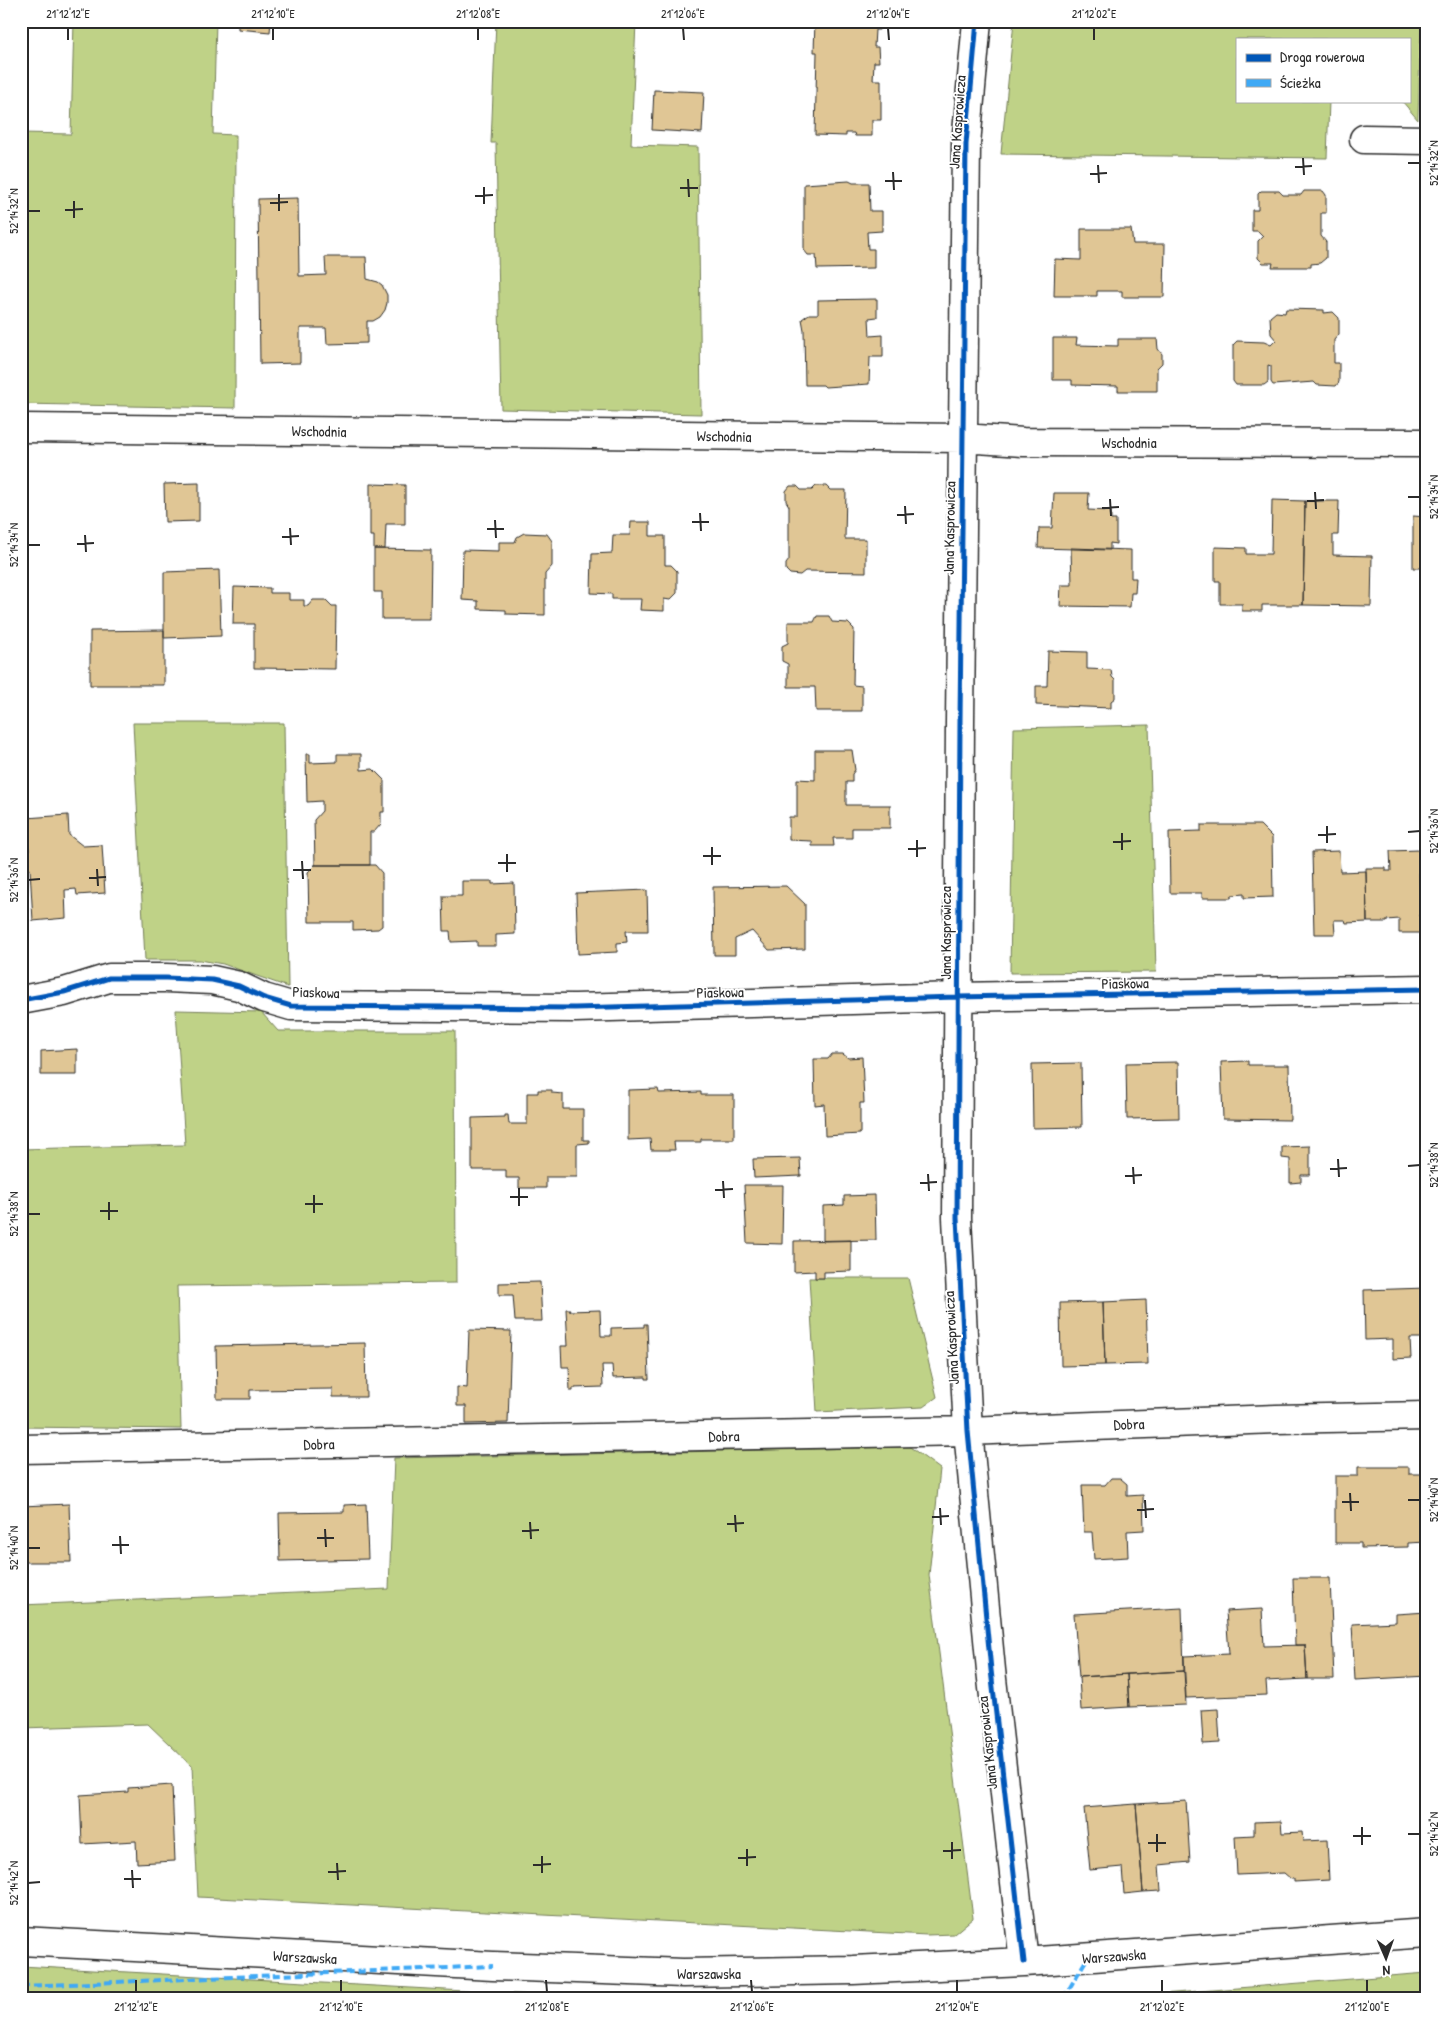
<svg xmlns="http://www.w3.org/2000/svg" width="1448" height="2020" viewBox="0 0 1448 2020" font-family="'Patrick Hand',sans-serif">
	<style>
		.green { fill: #bfd287; stroke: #757e59 }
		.building { fill: #e0c695; stroke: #2b2b2b }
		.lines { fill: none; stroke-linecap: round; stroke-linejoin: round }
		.minor-casing { stroke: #2b2b2b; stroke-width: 31 }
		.minor { stroke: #fff; stroke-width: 28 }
		.quiet { stroke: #3fa9f5; stroke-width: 4; stroke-dasharray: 8 4; stroke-linecap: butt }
		.cycleway-casing { stroke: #fff; stroke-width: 8 }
		.cycleway { stroke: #0057b8; stroke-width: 5 }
		.ticks { fill: none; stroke: #2b2b2b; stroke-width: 2 }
		.labels { text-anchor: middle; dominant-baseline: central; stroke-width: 4; stroke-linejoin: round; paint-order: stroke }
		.street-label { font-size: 15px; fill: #2b2b2b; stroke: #fff }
		.neatline { fill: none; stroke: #2b2b2b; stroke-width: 2 }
		.ticks-label { font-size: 12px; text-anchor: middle; fill: #2b2b2b }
	</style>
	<rect width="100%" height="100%" fill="#fff"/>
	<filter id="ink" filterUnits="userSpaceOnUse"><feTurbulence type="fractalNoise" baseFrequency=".02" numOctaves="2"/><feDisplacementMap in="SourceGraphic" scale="10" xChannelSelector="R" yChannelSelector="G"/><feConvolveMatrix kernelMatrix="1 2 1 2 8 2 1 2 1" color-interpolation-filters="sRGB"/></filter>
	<g filter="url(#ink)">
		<!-- green -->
		<path class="green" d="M74,21H216L213,134L236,135L235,408L21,404V133L71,134Z
			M496,21H636L631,145L698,147L701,414L501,409L496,143H491Z
			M1014,21H1421L1418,120L1402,101H1409V39H1237V101H1329L1327,158L1001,154Z
			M133,723H284L288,987L223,964L200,960H145Z
			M1149,725L1156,972L1010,973L1014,728Z
			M176,1010L261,1012L278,1031H455L456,1283L177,1286L181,1429L21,1427V1149L185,1145Z
			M809,1278H908L937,1397L923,1407L817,1412Z
			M910,1447L940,1469L929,1575L973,1918L954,1934L927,1935L198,1897L192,1766L148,1724L21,1728V1605L389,1589L394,1458Z
			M21,1966L570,1997L629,1999H21Z
			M1427,1973V1999H1098Z"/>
		<!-- building -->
		<path class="building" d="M238,21H271L270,32L238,29Z
			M815,21H886L879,30H875L874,47H878L879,62H874L873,80H881V120H872V136H855L854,133H846V136L815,135L817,52H814Z
			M654,90L704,92L702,133L652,130Z
			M849,181L853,183H869L870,211H882V231L867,232L868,249H874V268L817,269L816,255H808L804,250V184Z
			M1261,191H1279L1283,195H1301L1304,191H1323L1326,195V213H1321V236L1326,242V258L1320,263L1311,264V267H1272L1273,263H1263L1258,258V241L1263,236L1258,231H1252V210H1258V194Z
			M298,198L299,276L326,275L325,257H366L367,279L378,282L382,285L387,295V303L385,310L380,317L373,321H367V343L327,344L326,328H300V363L260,364L258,199Z
			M1081,229H1131L1133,244H1165L1164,297H1122V291H1097V296H1054L1055,259L1081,260Z
			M877,299V317L869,318L870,336L883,335V357H870L869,384L825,387L823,385H805L804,330L802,319L809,314H818V300Z
			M1286,309L1324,310V313L1333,312L1339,318V334L1334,340V363H1339V382L1336,386L1317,385L1314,382L1273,385L1271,382V366L1268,365V382L1264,385H1236L1233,381V345L1237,341L1264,342L1271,345L1276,340L1271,334L1270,317L1276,312L1285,313Z
			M1053,338H1077L1076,345L1118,346V339H1157L1158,349L1162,354V363L1157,368V391H1118V386L1072,385V380H1053Z
			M199,483V521L165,522L164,484Z
			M370,484L405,485V524H386L385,549H374V536H370Z
			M790,486H797L801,490H812L816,486H826L830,490H846L845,539H866V572L805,571L800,575L790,574L786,570V564L789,560V506L786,501V491Z
			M1054,493H1089L1088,510L1111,511V520H1116V544L1110,543V550L1038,548L1039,528H1052Z
			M1272,500L1305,501L1303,605H1262V611H1242V604H1220V581H1215V547L1246,548V554H1271Z
			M1305,501H1339L1338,535H1333V555L1372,556L1371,606L1303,605Z
			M1413,516L1427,517V568H1413Z
			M631,522H650V536H665V565H671L677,571V593L670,600L664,599V611L640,610L641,599H612V594L591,593L592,554L612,553L613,535H630Z
			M524,533L547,534L552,541V566L545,574V615L506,614V610L478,609V601L462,600L463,550L499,551V542H515L517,537Z
			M1071,548L1131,550V578H1136L1135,593H1131L1130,607L1060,606L1061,585H1072Z
			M374,549L431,550L430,619H382V592H374Z
			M219,570L221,636L164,638V572Z
			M234,587L270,588V593H289V600H304V606H308L313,600H326L332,606H336L335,669L254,668V624H233Z
			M817,616H829L832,622L848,623L854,629L853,685L862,686V711H816L815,687H788V664L782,661V646L788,643V622H814Z
			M164,630V685H90V631Z
			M1048,651L1087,652V669L1111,670L1112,677L1115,680V698L1111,701V708L1036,705V686H1047Z
			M815,750H852L855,770L852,774V782H846V805H890V828H852V838H833L834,846H812V841L789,840V817H797V779L815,780Z
			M306,754H310V763L337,762V754H361V770L373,769L384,780V812H381V824L374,832H370V865H315L314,820L322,811V801L307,802Z
			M68,815L69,835L83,846L102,845L105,893L77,895L76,889L65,890L66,918L33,921L30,869H26L25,851H29L26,818Z
			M1201,825H1260L1272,837L1273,897L1244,898V894L1232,895L1231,898H1202V893H1170L1169,832L1201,831Z
			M1419,850L1420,933H1399V919L1387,920V922H1367L1366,868H1386V871H1391L1390,851Z
			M1339,851L1340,872L1366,871L1367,922L1346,923L1345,920H1334L1335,934H1314L1312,852Z
			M315,865H375L382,873V926L378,929L353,930V922H309L308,872Z
			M462,881H492V884L514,883L515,934L496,935V946H477V941L451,942L450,931H444L443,896H462Z
			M786,886L805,904V949L769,950L752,931L735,939V955H714L713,887Z
			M647,890L648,931H626L627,942L617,943V952L578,954L576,893Z
			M77,1049V1075H41V1051Z
			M832,1054H843L848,1058L862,1057L864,1103H860V1134L825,1136L824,1104L815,1105L814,1059H828Z
			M1248,1061V1065H1289L1290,1120L1223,1119L1221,1062Z
			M1178,1062L1179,1118L1127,1119L1126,1063Z
			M1081,1063L1082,1127L1033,1128L1032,1064Z
			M658,1089L659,1093L701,1092V1095H734V1139H701V1142H674L675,1150H651L650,1139L628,1140V1090Z
			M538,1090H552V1093L563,1094V1109H583V1140H589V1143L577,1144V1177H546V1188H519V1178H506V1170H472V1118L505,1117V1115H508L509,1124H527V1093H538Z
			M1310,1146V1175H1301V1182L1290,1183V1159L1282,1158V1147Z
			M800,1158L801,1176L754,1178L753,1159Z
			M744,1185H783L782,1244L747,1243Z
			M875,1195L876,1240L823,1241V1206L844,1205V1196Z
			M851,1240V1271L824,1272V1278H815V1271L794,1272V1241Z
			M540,1282L542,1321H515L513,1295H499V1283Z
			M1427,1288V1338H1410L1411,1358L1393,1359V1339L1365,1340L1364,1290Z
			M1146,1300L1148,1364L1105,1365L1103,1302Z
			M1103,1302L1105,1365L1061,1366L1060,1303Z
			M566,1309H570L569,1311L600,1310L601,1336H611V1328L644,1327V1324H647L649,1379H646V1377L613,1378L612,1365H602L603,1387L573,1388V1391H570L569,1367H562L561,1346H568Z
			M469,1330L511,1331L508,1423L466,1424V1406H457V1387L467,1388Z
			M365,1343L366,1397H333V1389L250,1390V1399H217L216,1346Z
			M1358,1467H1409V1474H1427V1542L1408,1543V1547L1361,1548V1543H1335V1476H1358Z
			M1111,1478H1120L1127,1484V1496L1143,1495L1144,1530L1127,1531L1128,1557L1094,1559L1092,1532H1084L1082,1485H1105Z
			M69,1504L71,1562H21V1506Z
			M366,1504L368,1559L280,1561L279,1513L344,1512V1505Z
			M1293,1578H1330L1334,1679H1307L1305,1645H1295Z
			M1182,1608L1184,1671L1079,1677L1074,1614Z
			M1262,1609L1264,1646L1305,1645L1307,1679L1266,1681L1267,1695L1186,1698L1184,1656L1229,1654L1226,1611Z
			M1427,1612V1676L1355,1680L1352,1624L1396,1622V1614Z
			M1184,1671L1186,1705L1129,1707L1127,1674Z
			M1127,1674L1129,1707L1081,1710L1079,1677Z
			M1218,1709L1220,1743L1203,1744L1201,1710Z
			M172,1785L175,1861L137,1863L136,1841L82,1844L80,1795L128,1792V1788Z
			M1186,1801L1190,1862L1159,1865L1161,1891L1143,1892L1136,1804Z
			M1136,1804L1143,1892L1124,1894L1122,1867L1090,1870L1084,1808Z
			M1281,1821L1282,1833L1302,1832L1303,1841L1327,1840L1329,1880L1294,1882V1879H1291L1284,1873L1237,1875L1235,1836L1254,1835V1822Z"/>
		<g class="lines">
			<defs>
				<path id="minor" d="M977,21L966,144L960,722L957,1218L968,1431L991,1670L1024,1962
					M1364,139L1427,140
					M21,428L962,438L1023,442L1427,443
					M21,1000L64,992L109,978H166L212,980L239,986L264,998L291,1006L575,1008L957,997L1427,989
					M21,1449L968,1431L1276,1419L1427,1416
					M21,1941L493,1966L683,1973L853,1970L1024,1962L1427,1933"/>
			</defs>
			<!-- minor casing -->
			<use href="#minor" class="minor-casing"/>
			<!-- minor -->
			<use href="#minor" class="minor"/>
			<!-- quiet -->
			<path class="quiet" d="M21,1986L493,1966
				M1063,1999L1088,1957"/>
			<defs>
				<path id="cycleway" d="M977,21L966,144L960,722L957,1218L968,1431L991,1670L1024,1962
					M21,1000L64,992L109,978H166L212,980L239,986L264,998L291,1006L575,1008L957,997L1427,989"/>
			</defs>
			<!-- cycleway casing -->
			<use href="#cycleway" class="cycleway-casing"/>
			<!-- cycleway -->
			<use href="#cycleway" class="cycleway"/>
		</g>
	</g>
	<!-- ticks -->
	<path class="ticks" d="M68,28V40M273,28V40M478,28V40M683,28L684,40M888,28L889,40M1094,28V40M1303,158L1304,175M1408,163H1420M1098,165L1099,183M1295,167L1312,166M893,172L894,190M1090,174L1107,173M688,179L689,197M885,181H902M484,187V204M680,188H698M279,194V211M475,196L493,195M74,201V218M270,203L288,202M65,210L83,209M28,211H40M1315,492L1316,509M1408,497H1420M1110,499L1111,516M1307,501L1324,500M905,506L906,524M1102,508L1119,507M700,513L701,531M897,515L914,514M495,520L496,538M692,522H709M290,528L291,545M487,529H504M85,535L86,552M282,537L299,536M77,544L94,543M28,545H40M1327,826V843M1408,832L1420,831M1122,833V850M1318,835L1336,834M917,840V857M1113,842L1131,841M712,847V865M908,849L926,848M507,854V872M703,856H721M302,861L303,879M498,863H516M97,869L98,886M293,870H311M89,878L106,877M28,880L40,879M1338,1159L1339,1177M1408,1166L1420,1165M1133,1167L1134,1184M1330,1169L1347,1168M928,1174L929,1191M1125,1176L1142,1175M723,1181L724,1198M920,1183L937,1182M519,1188V1206M715,1190L733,1189M314,1195V1213M510,1197H528M109,1202V1220M305,1204H323M100,1211H118M28,1214H40M1350,1493L1351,1511M1145,1500L1146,1518M1408,1500H1420M1342,1502H1359M940,1508L941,1525M1137,1510L1154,1509M735,1515L736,1532M932,1517L949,1516M530,1522L531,1539M727,1524L744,1523M325,1529L326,1547M522,1531L539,1530M120,1536L121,1554M317,1538H334M112,1545H129M28,1548H40M1362,1827V1845M1157,1834V1852M1408,1834H1420M1353,1836H1371M952,1842V1859M1148,1843H1166M747,1849V1866M943,1851L961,1850M542,1856V1873M738,1858L756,1857M337,1863L338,1880M533,1865L551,1864M132,1870L133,1888M328,1872L346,1871M124,1879H141M28,1883L40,1882M136,1980V1992M341,1980V1992M546,1980L547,1992M751,1980L752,1992M957,1980V1992M1162,1980V1992M1367,1980V1992"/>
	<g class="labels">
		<!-- street labels -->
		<g class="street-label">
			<text transform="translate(957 122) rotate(-86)">Jana Kasprowicza</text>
			<text transform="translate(319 431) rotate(1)">Wschodnia</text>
			<text transform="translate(724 436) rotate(1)">Wschodnia</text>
			<text x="1129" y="442">Wschodnia</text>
			<text transform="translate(949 528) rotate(-89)">Jana Kasprowicza</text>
			<text transform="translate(945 933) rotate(-90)">Jana Kasprowicza</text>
			<text transform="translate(1125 983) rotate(-1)">Piaskowa</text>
			<text transform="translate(316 992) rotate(2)">Piaskowa</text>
			<text transform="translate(720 992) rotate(-1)">Piaskowa</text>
			<text transform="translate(951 1338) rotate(-93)">Jana Kasprowicza</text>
			<text transform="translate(1129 1424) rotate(-2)">Dobra</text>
			<text transform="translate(724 1436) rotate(-1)">Dobra</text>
			<text transform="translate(319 1444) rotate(-1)">Dobra</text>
			<text transform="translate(987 1743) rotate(-96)">Jana Kasprowicza</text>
			<text transform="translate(1114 1956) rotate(-4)">Warszawska</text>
			<text transform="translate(305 1957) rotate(3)">Warszawska</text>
			<text x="709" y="1973">Warszawska</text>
		</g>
	</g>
	<!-- margin -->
	<rect width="1448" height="2020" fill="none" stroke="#fff" stroke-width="55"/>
	<!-- legend -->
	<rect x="1236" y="38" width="175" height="65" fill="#ffffff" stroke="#aaaaaa"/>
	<rect x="1246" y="54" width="25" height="8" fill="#0057b8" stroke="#aaaaaa"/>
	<text x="1280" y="62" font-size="15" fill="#2b2b2b">Droga rowerowa</text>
	<rect x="1246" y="79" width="25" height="8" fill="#3fa9f5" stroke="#aaaaaa"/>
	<text x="1280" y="88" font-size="15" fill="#2b2b2b">Ścieżka</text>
	<!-- north arrow -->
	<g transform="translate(1386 1958) rotate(178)" stroke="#ffffff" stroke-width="4" paint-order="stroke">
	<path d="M0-4L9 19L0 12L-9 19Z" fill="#2b2b2b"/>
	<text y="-8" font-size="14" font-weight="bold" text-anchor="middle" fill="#2b2b2b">N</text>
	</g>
	<rect x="28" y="28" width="1392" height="1964" class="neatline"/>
	<g class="ticks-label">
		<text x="68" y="18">21°12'12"E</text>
		<text x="273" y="18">21°12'10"E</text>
		<text x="478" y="18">21°12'08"E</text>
		<text x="683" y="18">21°12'06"E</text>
		<text x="888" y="18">21°12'04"E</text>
		<text x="1094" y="18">21°12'02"E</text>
		<text transform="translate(1434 163) rotate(-90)" y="4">52°14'32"N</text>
		<text transform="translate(14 211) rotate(-90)" y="4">52°14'32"N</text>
		<text transform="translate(1434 497) rotate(-90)" y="4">52°14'34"N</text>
		<text transform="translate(14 545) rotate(-90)" y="4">52°14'34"N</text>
		<text transform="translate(1434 831) rotate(-90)" y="4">52°14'36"N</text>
		<text transform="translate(14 880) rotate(-90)" y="4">52°14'36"N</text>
		<text transform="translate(1434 1165) rotate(-90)" y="4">52°14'38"N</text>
		<text transform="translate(14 1214) rotate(-90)" y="4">52°14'38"N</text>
		<text transform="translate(1434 1500) rotate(-90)" y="4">52°14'40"N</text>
		<text transform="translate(14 1548) rotate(-90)" y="4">52°14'40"N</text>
		<text transform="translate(1434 1834) rotate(-90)" y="4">52°14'42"N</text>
		<text transform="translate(14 1883) rotate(-90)" y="4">52°14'42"N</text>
		<text x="136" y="2011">21°12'12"E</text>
		<text x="341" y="2011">21°12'10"E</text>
		<text x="547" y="2011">21°12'08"E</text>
		<text x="752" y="2011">21°12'06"E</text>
		<text x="957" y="2011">21°12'04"E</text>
		<text x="1162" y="2011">21°12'02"E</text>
		<text x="1367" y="2011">21°12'00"E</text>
	</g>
</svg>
